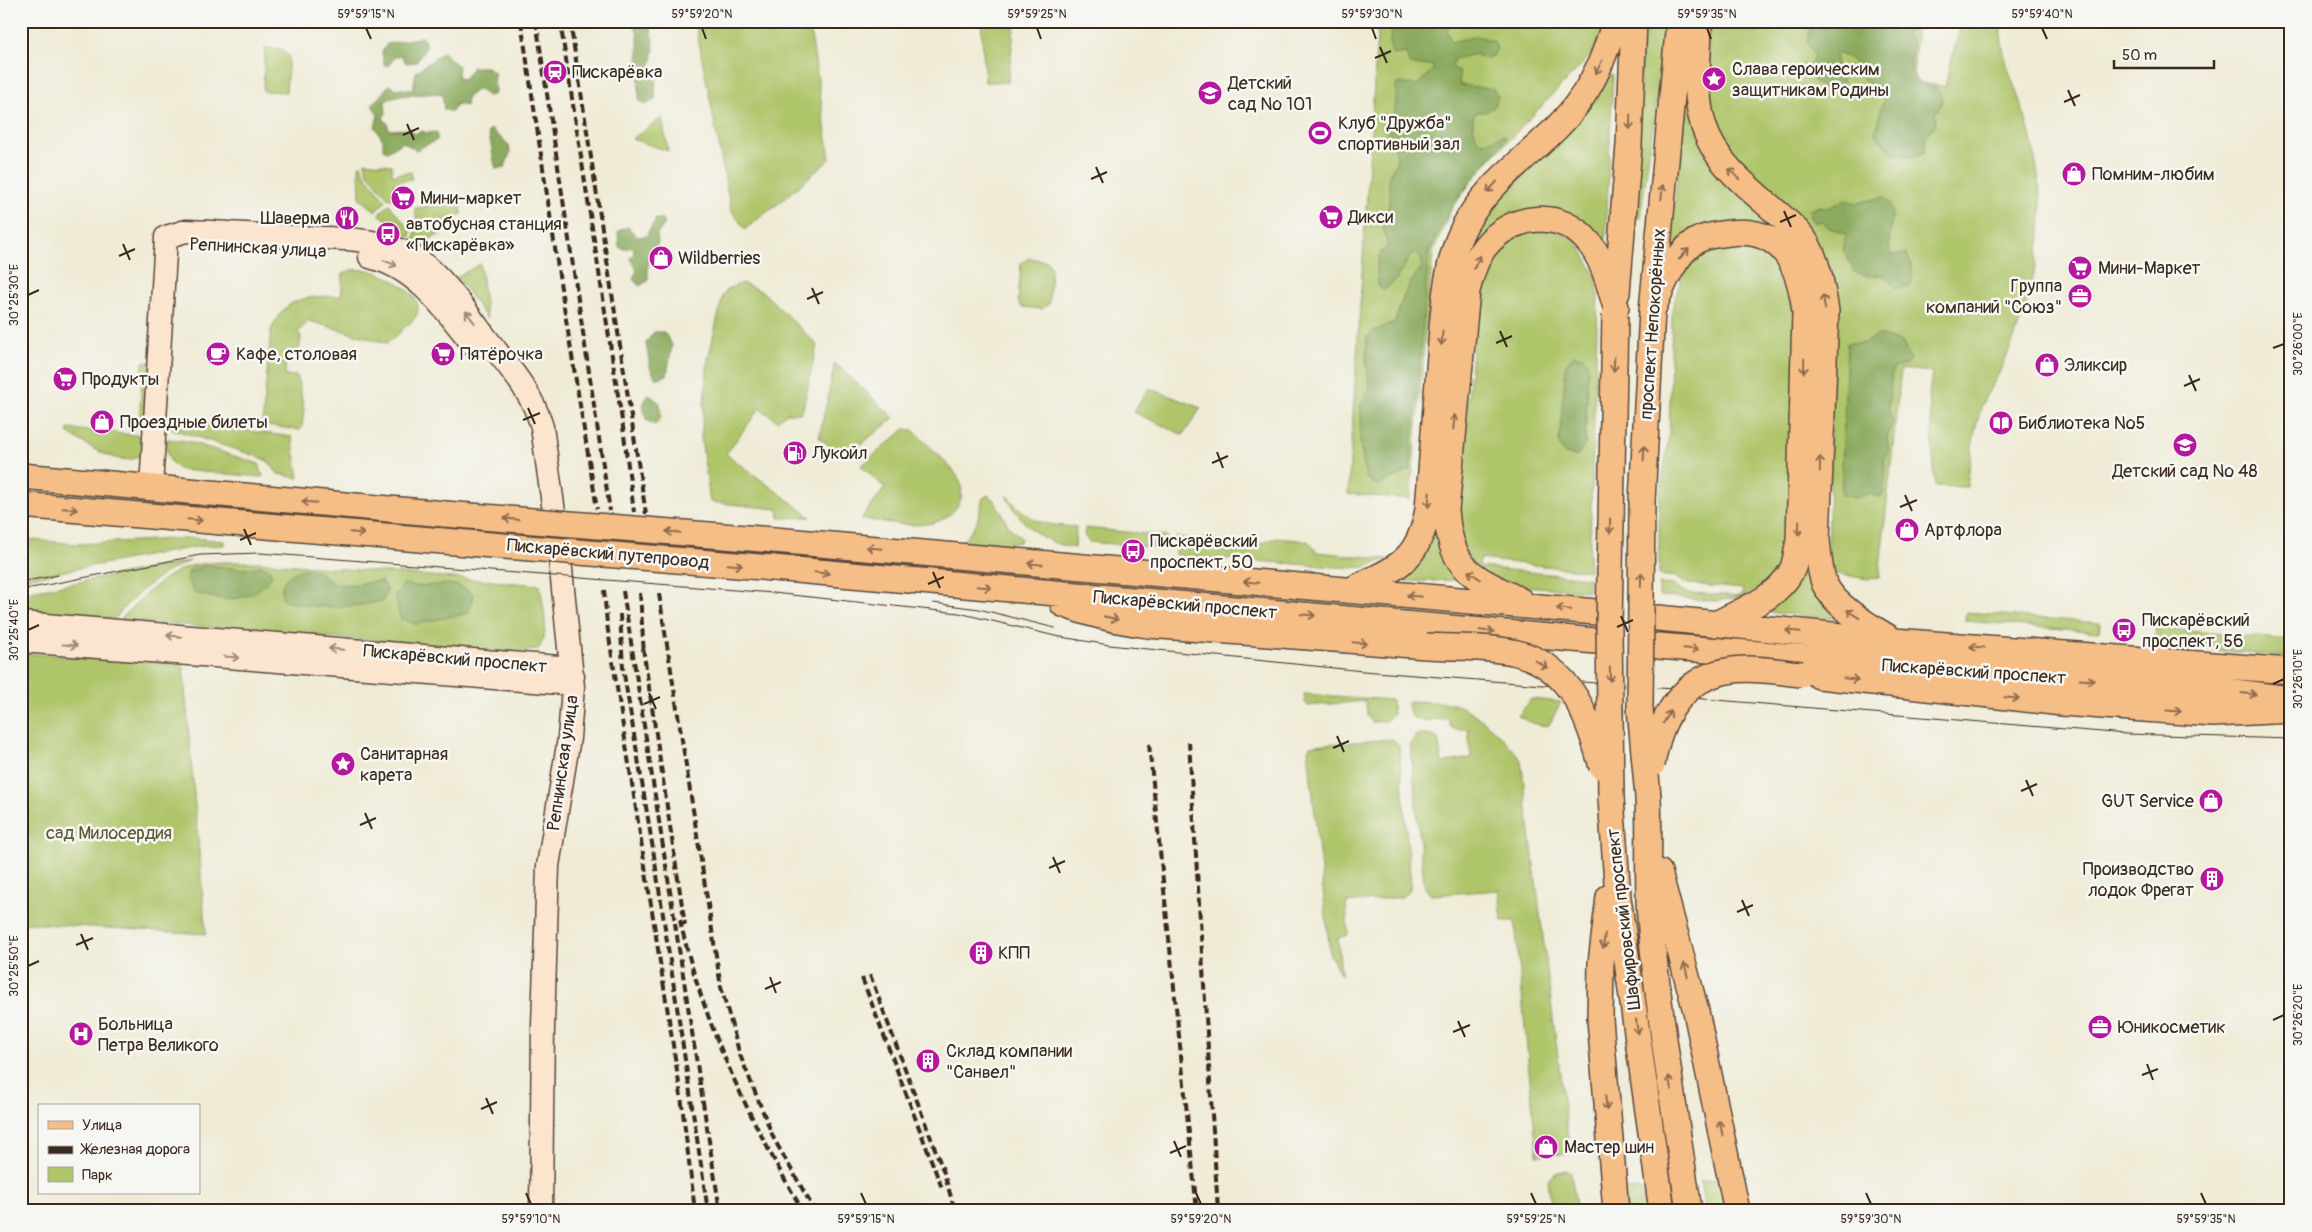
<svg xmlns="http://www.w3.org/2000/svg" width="2312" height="1232" viewBox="0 0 2312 1232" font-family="Pangolin,sans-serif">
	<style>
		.green { fill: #afc56a; stroke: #757844 }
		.forest { fill: #8baa5e; stroke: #636a3e }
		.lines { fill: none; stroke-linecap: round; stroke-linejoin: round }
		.primary-tunnel { stroke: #cbc4b1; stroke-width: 25; stroke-dasharray: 25 12; stroke-linecap: butt }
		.secondary-casing { stroke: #56473a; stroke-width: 25 }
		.primary-casing { stroke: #56473a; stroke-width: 28 }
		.secondary { stroke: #fbe5cf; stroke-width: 22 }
		.primary { stroke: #f6be87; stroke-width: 25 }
		.tram { stroke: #3b2a1e; stroke-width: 1 }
		.rail { stroke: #3b2a1e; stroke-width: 4; stroke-dasharray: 8 4; stroke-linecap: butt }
		.primary-bridge-casing { stroke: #56473a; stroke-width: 28; stroke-linecap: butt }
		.primary-bridge { stroke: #f6be87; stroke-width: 25 }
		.oneway { stroke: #8f6d4d }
		.oneway2 { stroke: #9b8876 }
		.ticks { fill: none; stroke: #3b2a1e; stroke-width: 2 }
		.labels { text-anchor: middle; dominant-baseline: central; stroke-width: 5; stroke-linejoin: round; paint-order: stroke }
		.poi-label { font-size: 18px; fill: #3b2a1e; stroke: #f6f6f2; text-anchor: start }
		.street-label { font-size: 18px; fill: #3b2a1e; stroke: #f6f6f2 }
		.park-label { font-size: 18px; fill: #5e5835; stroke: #f6f6f2 }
		.neatline { fill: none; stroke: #3b2a1e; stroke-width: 2 }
		.ticks-label { font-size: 12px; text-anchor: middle; fill: #3b2a1e }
	</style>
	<rect width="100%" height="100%" fill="#f6f6f2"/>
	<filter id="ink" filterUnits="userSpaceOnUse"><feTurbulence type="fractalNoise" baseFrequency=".02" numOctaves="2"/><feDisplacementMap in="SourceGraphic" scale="10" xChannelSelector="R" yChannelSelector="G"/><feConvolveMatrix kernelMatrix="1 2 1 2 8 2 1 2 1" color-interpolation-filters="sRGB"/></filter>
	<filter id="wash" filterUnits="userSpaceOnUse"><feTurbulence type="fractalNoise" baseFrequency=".0096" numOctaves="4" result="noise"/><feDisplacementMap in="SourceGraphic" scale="20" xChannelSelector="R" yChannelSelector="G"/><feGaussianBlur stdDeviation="1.12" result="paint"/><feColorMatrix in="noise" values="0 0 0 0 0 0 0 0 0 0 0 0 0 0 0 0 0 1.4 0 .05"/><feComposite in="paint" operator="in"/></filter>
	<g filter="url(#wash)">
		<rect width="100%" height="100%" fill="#efebd6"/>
		<!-- green -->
		<path class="green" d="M695,21H809L830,159L779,203L745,229L731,210Z
			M981,21H1015L1008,82H985Z
			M1378,21H1611L1592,54L1481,169L1452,208L1433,252L1410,499L1348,494Z
			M1643,21H1668L1640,218H1635Z
			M1710,21H1917L1913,81L1945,87L1961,21H2001C1999,59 2019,92 2028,127C2035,151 2042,194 2041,218C2039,271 2023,322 2000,371C1994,383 1985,395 1981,408C1973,434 1970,460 1967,487L1935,486L1929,396L1932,372L1901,369L1879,578L1868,579L1831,573L1828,557L1834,313L1723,147L1705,100Z
			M265,48L280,49L289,56L286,92L263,91Z
			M1607,75H1613L1605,252L1575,217L1475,247L1467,245L1478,220Z
			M1686,96L1689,98L1734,191L1765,218L1762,225L1669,256Z
			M662,118L668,151L632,139Z
			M365,162L392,165V175L411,172L412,179L394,182L396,198L389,199L367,172Z
			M361,164L365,175L386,201L376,211L360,199L359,167Z
			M460,201L462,214L452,217L456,226L423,243L414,239L417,223L415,208Z
			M389,204L411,231L410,237L379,214Z
			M1549,228L1576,240L1596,276L1598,297L1589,571L1480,559L1479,567L1589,578L1588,591L1510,585L1475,568L1456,534L1478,287L1492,252L1518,231Z
			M1736,242C1779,253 1778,254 1796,294L1791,538L1774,581L1743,597L1715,601L1659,596V584L1674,585L1686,593L1742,596L1743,589L1688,584L1675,577L1659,575V499L1669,437L1672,311C1677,291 1684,260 1705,250C1714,246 1726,245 1736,242Z
			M1029,258L1047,261L1051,267L1049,304L1042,309L1021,307L1018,301L1021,263Z
			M480,264L487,319L457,277Z
			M351,270C356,270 362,269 367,270C383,273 425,292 417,314C415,319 410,323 406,326C400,332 394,340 386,343L309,321L298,332L301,336L299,352L286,353L285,376H297L304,409L302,428L300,430L262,425L271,330C285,295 308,297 341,296L343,274Z
			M742,283L763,292L817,345L802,413H787L777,421L760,408L726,454L811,517L779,518L778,509L710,502L701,438L708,359L723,295L728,289Z
			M143,362H151L147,423H139Z
			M835,363L894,418L845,457L819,438Z
			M1149,388L1201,408L1183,435L1134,412Z
			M173,420L292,437L299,478L278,474L269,462L262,458L172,429Z
			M68,429L147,436C146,442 145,450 141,454C124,472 82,442 67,432Z
			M905,429L913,430C924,442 950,464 958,477C962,483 963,496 959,503C941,537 891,522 861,519L885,488L861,466Z
			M167,439L187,441L259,464L263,476L261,477L181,470C168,464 166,453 167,439Z
			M988,495L995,501L1009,527L1021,538L1020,542L978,546L962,543L977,522L983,498Z
			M1006,495C1033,523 1038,524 1076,527L1075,548C1041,543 1020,524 1006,495Z
			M1434,520L1457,580L1397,582L1396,578Z
			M1085,528L1167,536V543L1162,548L1089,542L1084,535Z
			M1176,537L1259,544L1276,538L1308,541L1317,552L1388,559L1365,567L1349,568L1175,555Z
			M194,538L224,541V545L195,547L21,579V539L79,544Z
			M1807,551L1840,619L1766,612Z
			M190,561C164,570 131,596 115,619L21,611V593Z
			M259,562L540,585C542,603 552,635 537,650L511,652L121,620L126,613C140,600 154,585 171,575C196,558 230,563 259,562Z
			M1966,612L2100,623L2099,632L1965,621Z
			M2156,628L2291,640V657L2213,650L2155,637Z
			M21,653L183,664L206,934L25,923L21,920Z
			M1304,694L1392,700L1393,714L1386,721L1372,722L1367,716L1366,701L1308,706L1305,702Z
			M1531,699L1561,702L1549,725C1537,727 1528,721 1518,716Z
			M1411,701C1425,702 1444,701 1457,705C1477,712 1510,743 1521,760L1570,1154L1537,1155L1515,921H1502L1499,890L1431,895L1427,891L1424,884L1410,744L1416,735H1433L1438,739L1442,763L1471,758L1468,729H1453L1450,726L1449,719C1427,718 1409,729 1408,702Z
			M1393,739L1399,746L1411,885L1409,891L1402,897L1346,903L1348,935L1338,938L1341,975L1330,955L1308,750L1310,746L1315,745Z
			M1567,1170L1571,1173L1577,1211H1554C1548,1191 1539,1174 1567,1170Z
			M1723,1178L1729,1211H1705L1700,1181Z
			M1641,1189L1645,1211H1626L1624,1190Z"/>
		<!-- forest -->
		<path class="forest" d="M633,21H650L654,50L651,66L656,76L655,100L645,105L639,101L638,35Z
			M1397,21H1451L1447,30L1451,42L1478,36L1494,41L1497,49L1492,56L1484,59L1475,54L1454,59L1452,67L1459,72L1460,85L1493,89L1498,97L1493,108L1485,112H1476C1470,121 1474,132 1478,141L1487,142L1504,135L1507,138L1450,208L1429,252L1410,470L1378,485L1366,478L1360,442L1361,404L1370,387L1366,362L1367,337L1373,331L1395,322C1401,300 1408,283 1423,266L1419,254L1411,255L1395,281L1384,290L1378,285C1377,269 1374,256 1388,246L1383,228L1389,205V176L1397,160L1396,151L1387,135L1396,104V86L1398,83L1417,85L1433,70L1432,65H1414L1409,63L1406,53L1393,55C1387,42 1391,33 1397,21Z
			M1812,21H1825L1832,25L1839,21H1915L1913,28L1905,34L1912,41L1911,71L1918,84C1938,85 1951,95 1935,113L1936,124L1926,135L1925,152C1917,155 1910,161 1903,153L1893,154C1886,145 1879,142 1875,132C1881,120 1877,110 1885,100L1884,96L1865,81L1852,59L1837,53L1836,62L1843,82L1840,86L1828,91L1815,83L1808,69L1815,55L1807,43Z
			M422,37L427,46L416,62L406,63L401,55L395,57L388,66L384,65L382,52L387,44Z
			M443,52L458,66V79L465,78L473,67H487L494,72L495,94L488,96L478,89L467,97L466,106L456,104L452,112L444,109L442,93C423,95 401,93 385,101L386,113L383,118L387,123L389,130L411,129L414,134L423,131L426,133L437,132V140L416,150L403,142L387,151L383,149V140L375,127L378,115L372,105L389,85L394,88L413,90L416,72Z
			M491,129L509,145L510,153L505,167L496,169C492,156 492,145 488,132Z
			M1883,197C1902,207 1884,238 1891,255L1906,254C1914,265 1913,274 1911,286L1896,288L1883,275L1869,276L1854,272L1843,249L1846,234L1827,227L1822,221L1813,223L1809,215L1810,210L1820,206L1829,208L1844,200L1858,203Z
			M656,219H662L665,224L657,234L658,244L648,254V281L639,286L633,279L637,270L630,258L634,254L633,247L624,249L619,247L618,231L628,227L637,237L646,236Z
			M654,332H664L672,345L667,375L656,379L650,367L646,343Z
			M1878,335L1902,342L1911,360L1908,363L1894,368L1892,373L1888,409L1893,423L1887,437L1889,452L1884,461L1886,471L1883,494L1879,497L1869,494L1855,498L1841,495L1847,343H1864Z
			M1574,355L1583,357L1587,362L1588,369L1585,446L1576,456L1565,454L1559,444L1566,364Z
			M648,394L660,403L661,417L655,425L646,420L643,405Z
			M206,565L242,569L262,566L269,569L272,575C252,604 225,602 195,593L187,580L189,571Z
			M306,568L319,571L329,581L344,585L381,581L387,589L383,601C351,608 314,610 283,600C278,581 289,573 306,568Z
			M404,584C431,592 449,574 473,594L469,613L415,624L400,618L395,595Z"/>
	</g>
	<g filter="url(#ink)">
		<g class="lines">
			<!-- primary-tunnel -->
			<path class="primary-tunnel" d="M1596,612L1658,618"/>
			<defs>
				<path id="secondary" d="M166,237L186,231C222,232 257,235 292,237C334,239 384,235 420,261C446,280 465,310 484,335C507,365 532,391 542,427L558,540L573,687L569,738L548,866L543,1026L541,1211
					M370,257C417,268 445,310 474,346
					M151,488L166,237
					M21,623L559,667L573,676
					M21,641L559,683L573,676"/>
				<path id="primary" d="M1699,21C1699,56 1693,93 1704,127C1715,162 1747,187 1774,210C1784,219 1796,228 1804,239C1818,260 1822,286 1826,311L1817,540C1819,555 1819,571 1825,585C1837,609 1872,627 1894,641
					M1617,293L1629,145L1634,21
					M1652,311C1661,289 1675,253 1696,241C1705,236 1719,234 1729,233C1783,226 1800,267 1805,312L1799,540C1797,549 1796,561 1792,570C1778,598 1742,610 1716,624
					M21,476L445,514
					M1642,501L1652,311L1679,21
					M21,505L443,541
					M774,540L1596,612
					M773,568L1596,641
					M1351,590C1396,568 1419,562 1428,509C1432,462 1435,416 1439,369C1443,322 1443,259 1469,218C1499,169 1551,144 1582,97C1598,74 1607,48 1615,21
					M1521,601C1471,575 1451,572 1446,510L1467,291C1471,276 1475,260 1484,248C1511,213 1562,208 1590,244C1604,262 1609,285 1616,307
					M1063,604C1090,615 1119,621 1148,625L1426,646
					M1658,618L1894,641L2291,671
					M1658,646L2225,691L2291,699
					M1819,676L2062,703L2213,714L2290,710
					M1648,797C1650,837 1647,878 1650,918C1659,1017 1675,1113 1689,1211
					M1611,798L1618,897L1662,1211
					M1659,872L1696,1011L1737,1211
					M1609,897L1601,963L1600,1019L1616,1211"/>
			</defs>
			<!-- secondary casing -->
			<use href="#secondary" class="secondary-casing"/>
			<!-- primary casing -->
			<use href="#primary" class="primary-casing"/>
			<!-- secondary -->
			<use href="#secondary" class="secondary"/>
			<!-- primary -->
			<use href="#primary" class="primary"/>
			<!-- tram -->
			<path class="tram" d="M21,582L58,575
				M21,590L200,555L260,553L773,593L959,613L1055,636L1109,645L1363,671L1555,686
				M933,603L979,609L1055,628
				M1582,682L1596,683
				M1658,688L1676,689
				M1692,698L2126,734L2291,739"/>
			<!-- rail -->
			<path class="rail" d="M521,21L562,295L597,509
				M536,21L610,511
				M560,21L623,427L634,512
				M570,21L646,514
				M604,590L607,624L681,1096L695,1211
				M623,591L720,1211
				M640,593L644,655
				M659,594L721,987L740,1055L774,1139L815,1211
				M620,614L623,668L653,849L708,1211
				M643,648L685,925
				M1189,742L1218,1211
				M1149,744L1197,1211
				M680,920C703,1024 749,1119 803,1211
				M870,975L944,1173L955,1211
				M862,978L943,1191"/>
			<defs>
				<path id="primary-bridge" d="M1642,501L1640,708L1648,797
					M445,514L774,540
					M443,541L773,568
					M1426,646C1455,648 1488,646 1517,653C1572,667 1589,719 1602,767
					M1652,765C1659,719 1682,676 1733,670C1755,667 1780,672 1802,674
					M1611,798L1609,625L1615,315"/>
			</defs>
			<!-- primary-bridge casing -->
			<use href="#primary-bridge" class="primary-bridge-casing"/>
			<!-- primary-bridge -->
			<use href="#primary-bridge" class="primary-bridge"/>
		</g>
		<!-- one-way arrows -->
		<defs><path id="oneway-shaft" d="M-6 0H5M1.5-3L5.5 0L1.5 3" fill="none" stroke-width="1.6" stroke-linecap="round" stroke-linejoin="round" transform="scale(1.25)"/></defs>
		<g class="oneway">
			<use href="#oneway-shaft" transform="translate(1599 67) rotate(116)"/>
			<use href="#oneway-shaft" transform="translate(1630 122) rotate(92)"/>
			<use href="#oneway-shaft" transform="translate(1734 174) rotate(-134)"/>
			<use href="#oneway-shaft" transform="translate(1492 187) rotate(133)"/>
			<use href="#oneway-shaft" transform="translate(1662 192) rotate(-85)"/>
			<use href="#oneway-shaft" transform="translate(1684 254) rotate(-47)"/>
			<use href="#oneway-shaft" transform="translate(1477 262) rotate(-64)"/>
			<use href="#oneway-shaft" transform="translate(1824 302) rotate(-99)"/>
			<use href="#oneway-shaft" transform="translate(1442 338) rotate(95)"/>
			<use href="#oneway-shaft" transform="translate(1614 364) rotate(92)"/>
			<use href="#oneway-shaft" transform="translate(1804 366) rotate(92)"/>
			<use href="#oneway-shaft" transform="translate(1454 422) rotate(-84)"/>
			<use href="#oneway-shaft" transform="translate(1644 453) rotate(-87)"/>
			<use href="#oneway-shaft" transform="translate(1820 464) rotate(-88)"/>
			<use href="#oneway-shaft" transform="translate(1429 500) rotate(95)"/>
			<use href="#oneway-shaft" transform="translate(309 502) rotate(-175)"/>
			<use href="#oneway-shaft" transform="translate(70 509) rotate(5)"/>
			<use href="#oneway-shaft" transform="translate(511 519) rotate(-175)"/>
			<use href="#oneway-shaft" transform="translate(195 520) rotate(5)"/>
			<use href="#oneway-shaft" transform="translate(1610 526) rotate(91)"/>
			<use href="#oneway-shaft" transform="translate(1799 528) rotate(92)"/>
			<use href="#oneway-shaft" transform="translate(673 532) rotate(-175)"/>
			<use href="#oneway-shaft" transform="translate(357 533) rotate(5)"/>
			<use href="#oneway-shaft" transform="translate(874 548) rotate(-174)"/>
			<use href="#oneway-shaft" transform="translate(1035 564) rotate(-174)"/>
			<use href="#oneway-shaft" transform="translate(735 565) rotate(5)"/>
			<use href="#oneway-shaft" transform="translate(822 573) rotate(6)"/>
			<use href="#oneway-shaft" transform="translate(1474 575) rotate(-146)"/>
			<use href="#oneway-shaft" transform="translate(1641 580) rotate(-89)"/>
			<use href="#oneway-shaft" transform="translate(1251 582) rotate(-175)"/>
			<use href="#oneway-shaft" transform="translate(984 587) rotate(5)"/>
			<use href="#oneway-shaft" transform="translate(1414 596) rotate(-175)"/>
			<use href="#oneway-shaft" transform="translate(1564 609) rotate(-175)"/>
			<use href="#oneway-shaft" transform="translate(1853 614) rotate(-147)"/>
			<use href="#oneway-shaft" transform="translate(1308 615) rotate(5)"/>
			<use href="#oneway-shaft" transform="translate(1111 618) rotate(14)"/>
			<use href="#oneway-shaft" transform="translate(1487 631) rotate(5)"/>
			<use href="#oneway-shaft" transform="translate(1793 631) rotate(-175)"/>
			<use href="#oneway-shaft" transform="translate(1360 643) rotate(5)"/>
			<use href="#oneway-shaft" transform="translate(1977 647) rotate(-176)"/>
			<use href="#oneway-shaft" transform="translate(1691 649) rotate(5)"/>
			<use href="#oneway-shaft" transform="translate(1541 664) rotate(32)"/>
			<use href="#oneway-shaft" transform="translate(1610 674) rotate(89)"/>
			<use href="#oneway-shaft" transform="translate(1851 679) rotate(6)"/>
			<use href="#oneway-shaft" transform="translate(2087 680) rotate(4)"/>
			<use href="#oneway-shaft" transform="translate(2249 694) rotate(7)"/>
			<use href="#oneway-shaft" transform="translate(2012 698) rotate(6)"/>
			<use href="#oneway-shaft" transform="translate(2174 711) rotate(4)"/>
			<use href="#oneway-shaft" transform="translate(1667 717) rotate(-60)"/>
			<use href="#oneway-shaft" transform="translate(1604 941) rotate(97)"/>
			<use href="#oneway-shaft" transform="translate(1686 970) rotate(-104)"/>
			<use href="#oneway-shaft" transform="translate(1637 1027) rotate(82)"/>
			<use href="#oneway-shaft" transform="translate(1670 1083) rotate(-99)"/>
			<use href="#oneway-shaft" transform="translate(1606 1103) rotate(85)"/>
			<use href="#oneway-shaft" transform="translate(1721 1128) rotate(-102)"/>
		</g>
		<g class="oneway2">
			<use href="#oneway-shaft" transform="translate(390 263) rotate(23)"/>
			<use href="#oneway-shaft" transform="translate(470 317) rotate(-128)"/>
			<use href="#oneway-shaft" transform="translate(174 636) rotate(-175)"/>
			<use href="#oneway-shaft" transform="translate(70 645) rotate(4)"/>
			<use href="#oneway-shaft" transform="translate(336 649) rotate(-175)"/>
			<use href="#oneway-shaft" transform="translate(232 657) rotate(4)"/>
		</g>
	</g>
	<!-- ticks -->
	<path class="ticks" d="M366,28L371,39M702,28L706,39M1037,28L1041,39M1372,28L1376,39M1707,28L1711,39M2042,28L2047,39M1380,47L1387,63M1375,58L1391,51M2068,90L2075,106M2064,102L2080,95M407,124L414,140M403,135L419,128M1096,167L1103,183M1091,179L1107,172M1784,211L1791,227M1780,222L1796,215M123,244L130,260M119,256L135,249M812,288L819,304M28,295L39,290M807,299L823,292M1500,331L1507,347M1496,343L1512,336M2273,348L2284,344M2189,375L2196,391M2184,386L2200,379M528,408L535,424M523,420L540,413M1217,452L1223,468M1212,463L1228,456M1905,495L1912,511M1900,507L1917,500M244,529L251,545M240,540L256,533M933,572L940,588M928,584L944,577M1621,616L1628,632M1617,627L1633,620M28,630L39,625M2273,684L2284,679M649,693L656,709M644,704L660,697M1337,736L1344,752M1333,748L1349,741M2026,780L2033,796M2021,791L2037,784M365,813L372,829M360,825L376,818M1053,857L1060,873M1049,868L1065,861M1742,900L1749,916M1737,912L1753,905M81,934L88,950M76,945L93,938M28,966L39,961M770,977L776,993M765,989L781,982M2273,1020L2284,1015M1458,1021L1465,1037M1453,1032L1470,1025M2147,1064L2153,1080M2142,1075L2158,1069M486,1098L493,1114M481,1109L497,1102M1174,1141L1181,1157M1170,1153L1186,1146M526,1193L531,1204M861,1193L866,1204M1196,1193L1201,1204M1531,1193L1536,1204M1866,1193L1871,1204M2201,1193L2206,1204"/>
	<!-- icons -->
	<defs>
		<symbol id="station-disc" viewBox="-11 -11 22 22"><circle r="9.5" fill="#b5179e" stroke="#f6f6f2"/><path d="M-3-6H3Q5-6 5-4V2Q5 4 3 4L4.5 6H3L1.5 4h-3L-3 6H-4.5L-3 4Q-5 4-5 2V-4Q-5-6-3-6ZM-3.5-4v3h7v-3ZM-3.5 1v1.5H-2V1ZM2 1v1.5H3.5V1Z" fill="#fff"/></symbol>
		<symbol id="sight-disc" viewBox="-11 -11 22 22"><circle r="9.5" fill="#b5179e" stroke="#f6f6f2"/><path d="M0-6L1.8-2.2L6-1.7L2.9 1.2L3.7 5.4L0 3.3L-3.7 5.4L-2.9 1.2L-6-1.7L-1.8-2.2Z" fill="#fff"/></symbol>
		<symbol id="school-disc" viewBox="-11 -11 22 22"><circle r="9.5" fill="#b5179e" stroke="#f6f6f2"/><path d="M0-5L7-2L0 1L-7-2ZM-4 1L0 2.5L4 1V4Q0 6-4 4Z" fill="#fff"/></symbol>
		<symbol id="stadium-disc" viewBox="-11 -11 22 22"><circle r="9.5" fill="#b5179e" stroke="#f6f6f2"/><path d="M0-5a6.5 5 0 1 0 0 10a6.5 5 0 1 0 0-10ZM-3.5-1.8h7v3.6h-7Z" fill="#fff"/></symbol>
		<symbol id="shop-disc" viewBox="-11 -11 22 22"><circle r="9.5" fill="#b5179e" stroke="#f6f6f2"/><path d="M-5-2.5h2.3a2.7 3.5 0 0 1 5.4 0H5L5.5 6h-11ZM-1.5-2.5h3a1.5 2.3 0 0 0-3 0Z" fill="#fff"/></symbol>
		<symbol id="supermarket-disc" viewBox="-11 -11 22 22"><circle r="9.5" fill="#b5179e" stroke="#f6f6f2"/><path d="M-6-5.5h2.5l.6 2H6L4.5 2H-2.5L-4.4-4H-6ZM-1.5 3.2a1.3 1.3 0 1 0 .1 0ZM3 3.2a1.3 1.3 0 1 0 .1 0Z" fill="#fff"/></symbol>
		<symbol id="restaurant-disc" viewBox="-11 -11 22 22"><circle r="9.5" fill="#b5179e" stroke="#f6f6f2"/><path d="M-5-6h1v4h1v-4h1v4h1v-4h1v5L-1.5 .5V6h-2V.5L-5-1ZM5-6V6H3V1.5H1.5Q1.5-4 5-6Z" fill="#fff"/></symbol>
		<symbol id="bus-disc" viewBox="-11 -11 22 22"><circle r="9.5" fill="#b5179e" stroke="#f6f6f2"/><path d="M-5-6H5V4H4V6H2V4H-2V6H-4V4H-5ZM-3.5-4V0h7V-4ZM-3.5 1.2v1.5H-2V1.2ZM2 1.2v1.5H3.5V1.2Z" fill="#fff"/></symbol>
		<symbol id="office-disc" viewBox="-11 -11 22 22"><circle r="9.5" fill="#b5179e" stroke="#f6f6f2"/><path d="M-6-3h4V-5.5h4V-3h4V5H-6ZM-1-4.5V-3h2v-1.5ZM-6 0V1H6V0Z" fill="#fff"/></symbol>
		<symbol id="cafe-disc" viewBox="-11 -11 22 22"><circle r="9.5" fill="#b5179e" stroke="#f6f6f2"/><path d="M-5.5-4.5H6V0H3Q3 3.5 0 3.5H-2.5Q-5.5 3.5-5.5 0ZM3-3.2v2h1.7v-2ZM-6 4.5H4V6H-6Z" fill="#fff"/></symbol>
		<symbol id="library-disc" viewBox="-11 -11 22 22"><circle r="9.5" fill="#b5179e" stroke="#f6f6f2"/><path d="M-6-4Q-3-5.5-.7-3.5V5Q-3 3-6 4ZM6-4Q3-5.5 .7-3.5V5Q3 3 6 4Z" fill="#fff"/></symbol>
		<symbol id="fuel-disc" viewBox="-11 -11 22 22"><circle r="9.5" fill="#b5179e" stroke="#f6f6f2"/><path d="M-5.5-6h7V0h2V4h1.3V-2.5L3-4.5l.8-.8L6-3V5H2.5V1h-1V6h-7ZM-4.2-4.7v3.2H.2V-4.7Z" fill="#fff"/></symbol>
		<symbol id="building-disc" viewBox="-11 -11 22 22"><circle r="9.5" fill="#b5179e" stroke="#f6f6f2"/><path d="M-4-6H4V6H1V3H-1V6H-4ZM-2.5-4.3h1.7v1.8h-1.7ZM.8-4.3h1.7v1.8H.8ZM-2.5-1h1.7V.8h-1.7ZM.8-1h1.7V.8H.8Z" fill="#fff"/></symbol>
		<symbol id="hospital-disc" viewBox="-11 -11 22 22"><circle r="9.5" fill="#b5179e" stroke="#f6f6f2"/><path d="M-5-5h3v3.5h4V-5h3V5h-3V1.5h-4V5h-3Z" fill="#fff"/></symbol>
	</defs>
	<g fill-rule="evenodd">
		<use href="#station-disc" x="541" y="58" width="28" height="28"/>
		<use href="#sight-disc" x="1700" y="65" width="28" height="28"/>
		<use href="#school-disc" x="1196" y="79" width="28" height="28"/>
		<use href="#stadium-disc" x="1306" y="119" width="28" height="28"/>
		<use href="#shop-disc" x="2060" y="160" width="28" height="28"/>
		<use href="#supermarket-disc" x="389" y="184" width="28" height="28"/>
		<use href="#supermarket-disc" x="1317" y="203" width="28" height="28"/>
		<use href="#restaurant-disc" x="333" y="204" width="28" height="28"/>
		<use href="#bus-disc" x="374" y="220" width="28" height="28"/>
		<use href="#shop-disc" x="647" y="244" width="28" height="28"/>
		<use href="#supermarket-disc" x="2066" y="254" width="28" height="28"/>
		<use href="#office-disc" x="2066" y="282" width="28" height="28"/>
		<use href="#cafe-disc" x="204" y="340" width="28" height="28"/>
		<use href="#supermarket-disc" x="429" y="340" width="28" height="28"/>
		<use href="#shop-disc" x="2033" y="351" width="28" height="28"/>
		<use href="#supermarket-disc" x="51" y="365" width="28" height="28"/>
		<use href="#shop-disc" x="88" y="408" width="28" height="28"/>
		<use href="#library-disc" x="1987" y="409" width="28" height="28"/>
		<use href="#school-disc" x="2171" y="431" width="28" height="28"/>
		<use href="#fuel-disc" x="781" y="439" width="28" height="28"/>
		<use href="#shop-disc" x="1893" y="516" width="28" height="28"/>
		<use href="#bus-disc" x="1119" y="537" width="28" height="28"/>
		<use href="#bus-disc" x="2110" y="616" width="28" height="28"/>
		<use href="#sight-disc" x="329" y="750" width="28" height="28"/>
		<use href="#shop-disc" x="2197" y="787" width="28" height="28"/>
		<use href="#building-disc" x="2198" y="865" width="28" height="28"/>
		<use href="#building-disc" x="967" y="939" width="28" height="28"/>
		<use href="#office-disc" x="2086" y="1013" width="28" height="28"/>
		<use href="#hospital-disc" x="67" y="1020" width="28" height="28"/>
		<use href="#building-disc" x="914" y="1047" width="28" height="28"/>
		<use href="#shop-disc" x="1532" y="1133" width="28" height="28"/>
	</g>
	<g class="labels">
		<!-- poi labels -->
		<g class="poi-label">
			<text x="1732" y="69">Слава героическим<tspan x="1732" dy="21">защитникам Родины</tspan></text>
			<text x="572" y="72">Пискарёвка</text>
			<text x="1228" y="83">Детский<tspan x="1228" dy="21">сад № 101</tspan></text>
			<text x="1338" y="123">Клуб "Дружба"<tspan x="1338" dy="21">спортивный зал</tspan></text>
			<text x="2092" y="174">Помним-любим</text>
			<text x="420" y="198">Мини-маркет</text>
			<text x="1348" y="217">Дикси</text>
			<text x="330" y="218" text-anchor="end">Шаверма</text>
			<text x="406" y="224">автобусная станция<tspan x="406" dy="21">«Пискарёвка»</tspan></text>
			<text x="678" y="258">Wildberries</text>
			<text x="2098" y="268">Мини-Маркет</text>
			<text x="2062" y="286" text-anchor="end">Группа<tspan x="2062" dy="21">компаний "Союз"</tspan></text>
			<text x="236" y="354">Кафе, столовая</text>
			<text x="460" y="354">Пятёрочка</text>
			<text x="2064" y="365">Эликсир</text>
			<text x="82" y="379">Продукты</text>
			<text x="120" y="422">Проездные билеты</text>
			<text x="2018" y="423">Библиотека №5</text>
			<text x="812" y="453">Лукойл</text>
			<text x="2185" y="471" text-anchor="middle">Детский сад № 48</text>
			<text x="1924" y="530">Артфлора</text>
			<text x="1150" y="541">Пискарёвский<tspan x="1150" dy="21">проспект, 50</tspan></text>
			<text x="2142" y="620">Пискарёвский<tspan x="2142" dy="21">проспект, 56</tspan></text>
			<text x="360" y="754">Санитарная<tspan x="360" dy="21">карета</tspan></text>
			<text x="2194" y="801" text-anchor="end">GUT Service</text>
			<text x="2194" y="869" text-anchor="end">Производство<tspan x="2194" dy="21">лодок Фрегат</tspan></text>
			<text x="998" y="953">КПП</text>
			<text x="98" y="1024">Больница<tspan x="98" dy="21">Петра Великого</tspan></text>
			<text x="2118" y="1027">Юникосметик</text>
			<text x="946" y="1051">Склад компании<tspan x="946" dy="21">"Санвел"</tspan></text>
			<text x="1564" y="1147">Мастер шин</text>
		</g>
		<!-- street labels -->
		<g class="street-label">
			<text transform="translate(258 248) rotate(3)">Репнинская улица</text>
			<text transform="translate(1653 324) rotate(-86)">проспект Непокорённых</text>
			<text transform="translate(608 554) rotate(5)">Пискарёвский путепровод</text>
			<text transform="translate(1185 605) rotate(5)">Пискарёвский проспект</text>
			<text transform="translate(455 659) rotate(5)">Пискарёвский проспект</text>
			<text transform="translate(1974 672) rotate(4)">Пискарёвский проспект</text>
			<text transform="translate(563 763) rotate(-82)">Репнинская улица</text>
			<text transform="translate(1624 919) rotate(-97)">Шафировский проспект</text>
		</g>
		<!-- park labels -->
		<g class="park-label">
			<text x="109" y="833">сад Милосердия</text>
		</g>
	</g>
	<!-- margin -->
	<rect width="2312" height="1232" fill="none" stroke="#f6f6f2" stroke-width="55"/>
	<!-- legend -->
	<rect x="38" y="1104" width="162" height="90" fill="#f6f6f2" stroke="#aba49d"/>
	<rect x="48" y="1121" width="25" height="8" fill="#f6be87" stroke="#aba49d"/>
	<text x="82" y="1130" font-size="15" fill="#3b2a1e">Улица</text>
	<rect x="48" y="1146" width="25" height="8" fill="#3b2a1e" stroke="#aba49d"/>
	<text x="82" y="1154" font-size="15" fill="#3b2a1e">Железная дорога</text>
	<rect x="48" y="1167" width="25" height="15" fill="#afc56a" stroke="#aba49d"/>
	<text x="82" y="1180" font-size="15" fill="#3b2a1e">Парк</text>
	<!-- scale -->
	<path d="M2114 60v8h100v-8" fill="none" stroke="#3b2a1e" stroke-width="2.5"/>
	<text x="2122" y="60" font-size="15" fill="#3b2a1e" stroke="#f6f6f2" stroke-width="4" paint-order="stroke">50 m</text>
	<rect x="28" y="28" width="2256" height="1176" class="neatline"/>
	<g class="ticks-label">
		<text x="366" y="18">59°59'15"N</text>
		<text x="702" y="18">59°59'20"N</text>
		<text x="1037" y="18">59°59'25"N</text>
		<text x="1372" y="18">59°59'30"N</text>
		<text x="1707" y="18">59°59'35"N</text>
		<text x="2042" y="18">59°59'40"N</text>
		<text transform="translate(14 295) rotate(-90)" y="4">30°25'30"E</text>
		<text transform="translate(2298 344) rotate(-90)" y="4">30°26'00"E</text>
		<text transform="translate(14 630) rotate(-90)" y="4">30°25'40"E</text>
		<text transform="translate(2298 679) rotate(-90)" y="4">30°26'10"E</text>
		<text transform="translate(14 966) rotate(-90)" y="4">30°25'50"E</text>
		<text transform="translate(2298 1015) rotate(-90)" y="4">30°26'20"E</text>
		<text x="531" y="1223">59°59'10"N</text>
		<text x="866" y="1223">59°59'15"N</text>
		<text x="1201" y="1223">59°59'20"N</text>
		<text x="1536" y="1223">59°59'25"N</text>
		<text x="1871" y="1223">59°59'30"N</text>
		<text x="2206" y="1223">59°59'35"N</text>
	</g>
</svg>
